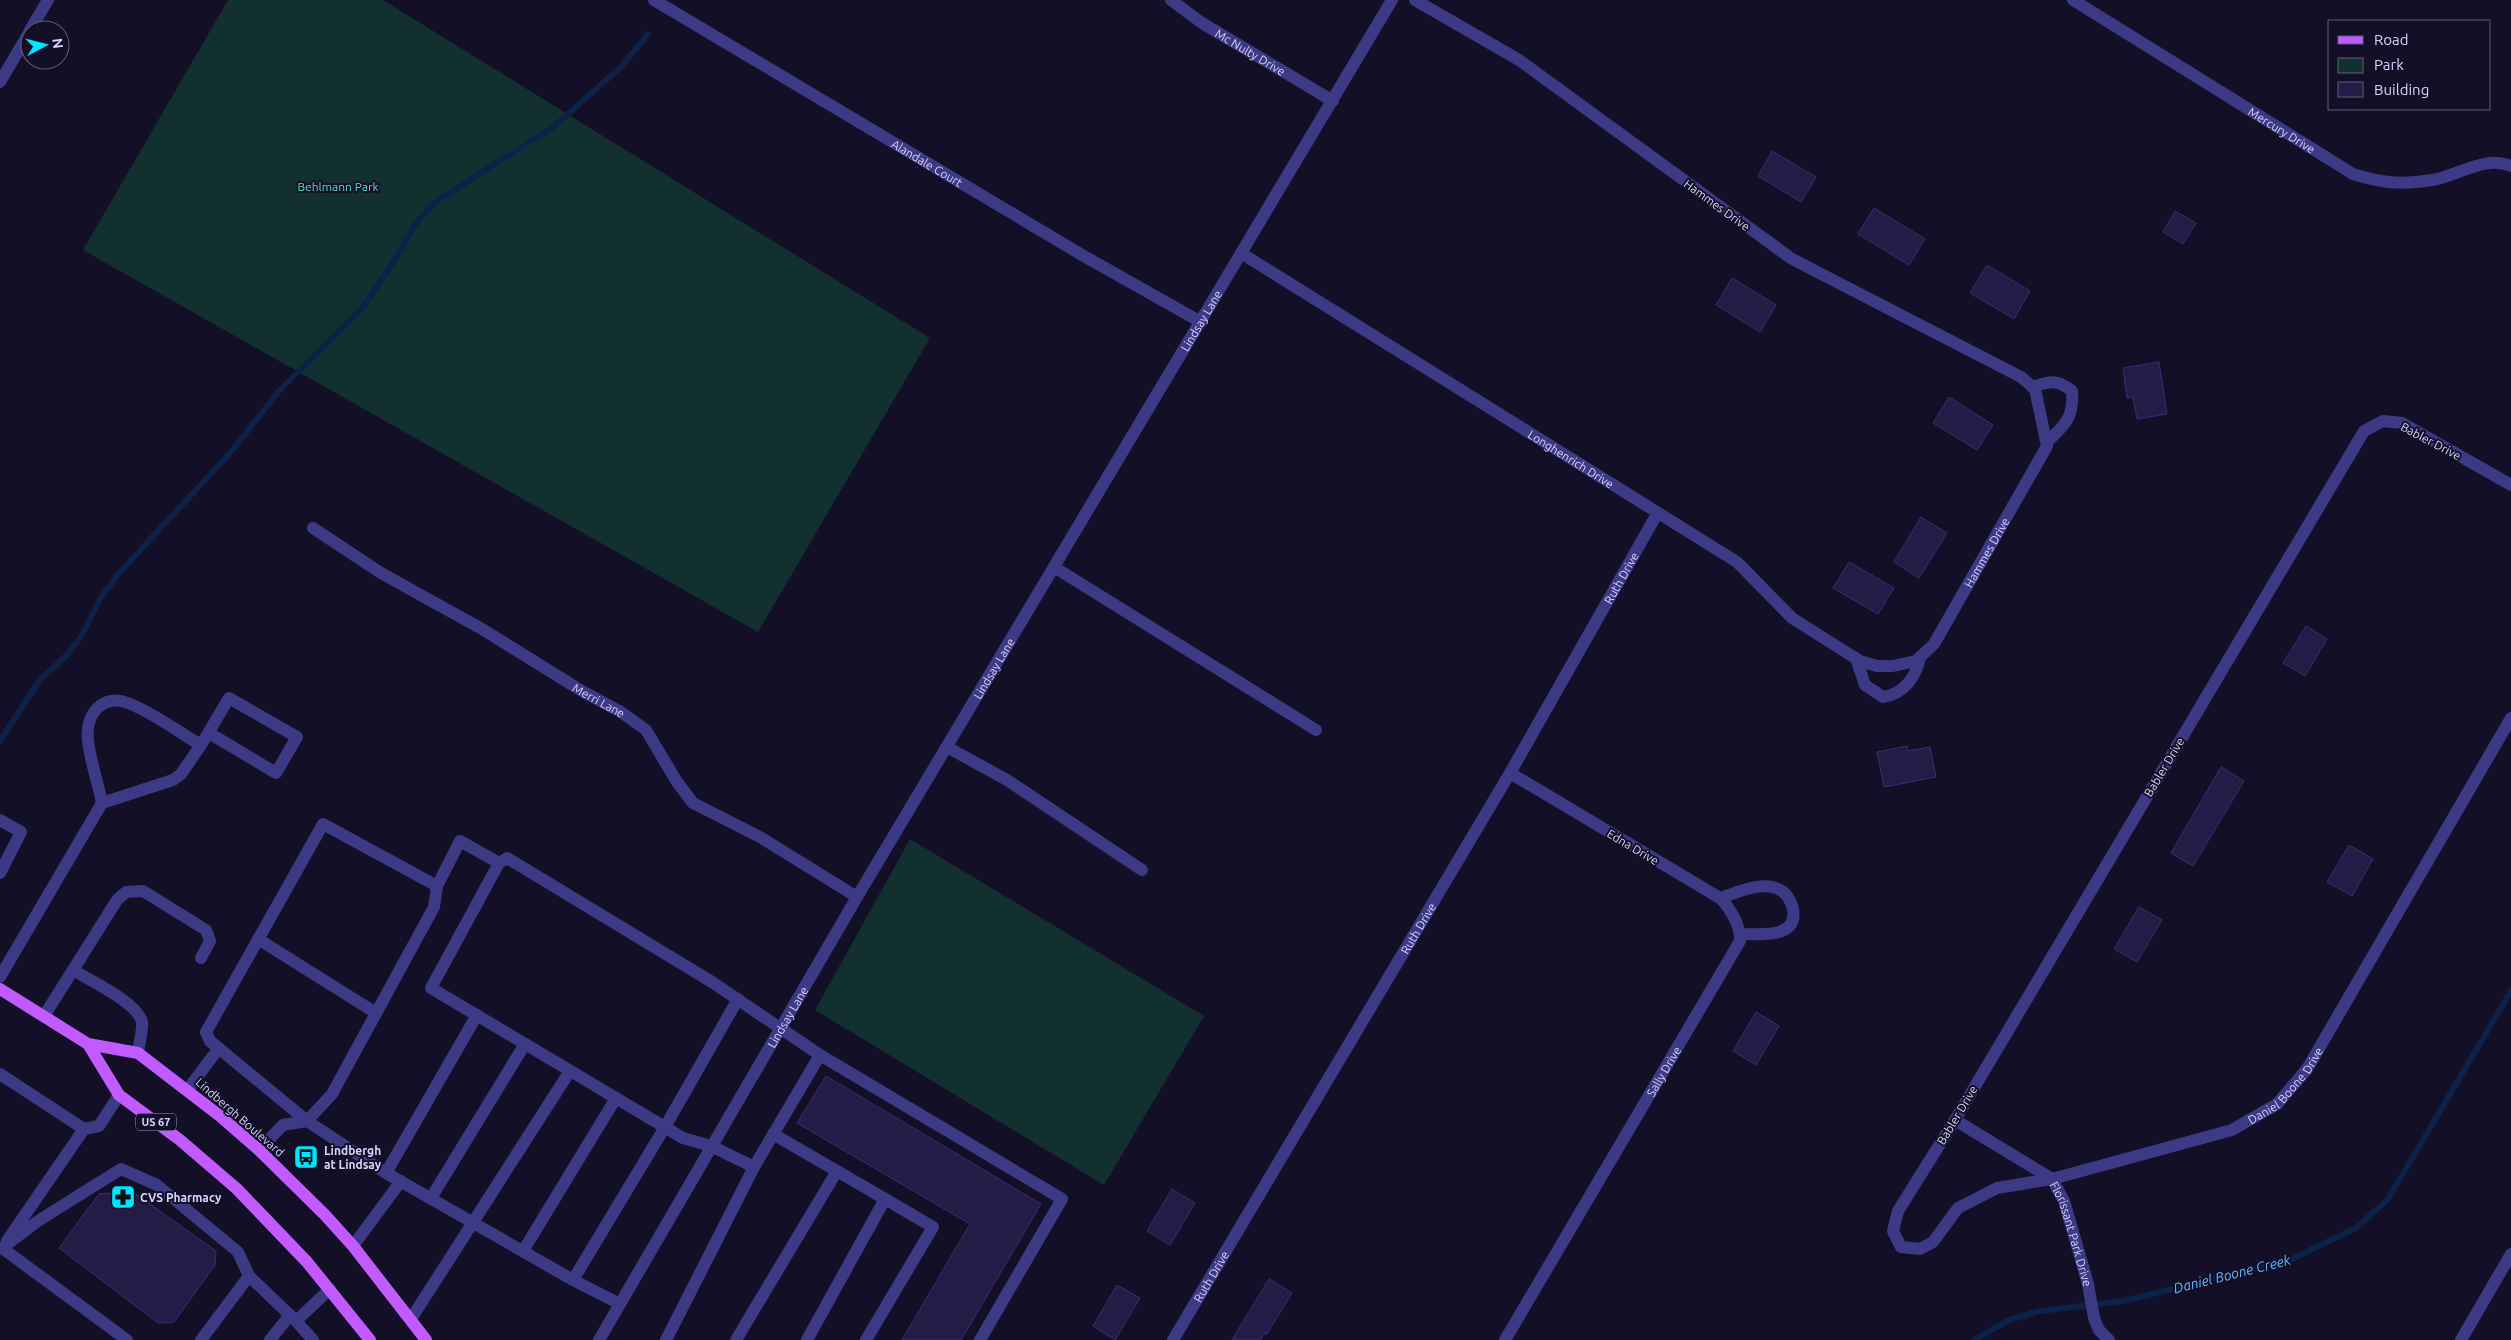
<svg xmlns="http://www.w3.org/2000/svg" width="2511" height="1340" viewBox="0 0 2511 1340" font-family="Ubuntu,sans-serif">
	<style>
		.green { fill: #12302f }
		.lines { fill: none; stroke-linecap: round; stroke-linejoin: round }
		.stream { stroke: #0c2248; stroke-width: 6 }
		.building { fill: #241b47; stroke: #3b2d73 }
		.minor { stroke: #3d3a85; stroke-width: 12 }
		.major { stroke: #c25bff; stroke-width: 12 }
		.labels { text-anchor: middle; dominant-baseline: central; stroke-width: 4; stroke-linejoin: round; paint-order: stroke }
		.shield { fill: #130f26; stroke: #9e99be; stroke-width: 1 }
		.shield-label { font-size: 11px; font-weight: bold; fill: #d9d4ff }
		.street-label { font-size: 12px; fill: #d9d4ff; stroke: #130f26 }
		.park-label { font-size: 12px; fill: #5fe0c0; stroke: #130f26 }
		.poi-label { font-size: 12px; font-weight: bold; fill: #d9d4ff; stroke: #130f26; text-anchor: start }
		.water-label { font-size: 14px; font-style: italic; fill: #62b6ff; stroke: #130f26 }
	</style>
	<rect width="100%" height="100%" fill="#130f26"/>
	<!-- green -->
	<path class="green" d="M228,0H383L930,338L758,632L83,250Z
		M910,839L1204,1016L1104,1185L815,1010Z"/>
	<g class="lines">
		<!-- stream -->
		<path class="stream" d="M0,741L39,681L68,654L82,635L101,597L121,571L231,452L279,391L363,307L389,269L417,222L434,203L553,127L620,68L648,34
			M1974,1340L2009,1320L2040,1311L2123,1301L2290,1260L2356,1228L2388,1199L2511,991"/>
	</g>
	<!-- building -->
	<path class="building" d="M1772,151L1816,177L1801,202L1758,176Z
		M1874,208L1925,239L1909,265L1858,234Z
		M2175,211L2196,223L2183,244L2163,232Z
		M1987,265L2030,291L2014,319L1970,293Z
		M1732,278L1776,305L1760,332L1716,305Z
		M2159,362L2167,414L2137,419L2133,397L2127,398L2123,368Z
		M1949,397L1993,425L1977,450L1933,423Z
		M1921,517L1947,533L1919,578L1894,562Z
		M1849,562L1894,588L1878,614L1833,588Z
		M2306,626L2327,639L2305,676L2283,663Z
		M1907,746L1908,751L1930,747L1936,777L1884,787L1877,752Z
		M2221,767L2244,781L2193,866L2171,853Z
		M2349,845L2373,859L2352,896L2327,882Z
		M2139,907L2162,920L2137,962L2114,949Z
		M1756,1012L1779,1026L1756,1065L1733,1051Z
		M826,1076L1041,1204L961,1340H902L970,1224L797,1123Z
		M1172,1189L1195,1203L1170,1245L1147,1231Z
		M132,1191L216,1251L215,1265L174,1322L158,1323L59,1248L99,1194Z
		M1269,1279L1292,1293L1267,1334L1265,1333L1260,1340H1232Z
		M1117,1285L1140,1298L1115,1340L1093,1326Z"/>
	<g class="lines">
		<!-- minor -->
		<g class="minor">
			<path id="s1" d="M654,0L1082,255L1201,322"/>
			<path id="s2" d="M1171,0L1202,23L1333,101"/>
			<path id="s3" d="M2073,0L2353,174C2381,183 2402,185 2432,180C2457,176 2485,155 2511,166"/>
			<path d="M30,30L48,0"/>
			<path d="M0,82L30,31"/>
			<path id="s4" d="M1241,253L1737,562L1792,618L1860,661L1877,666H1893L1916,661L1934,644L2047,446L2035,389L2021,377L1792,259L1519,60L1415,0"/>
			<path d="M2032,387C2050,381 2057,379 2072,391C2074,418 2065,425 2047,442"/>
			<path id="s5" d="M2511,485L2402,423L2383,421L2364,431L1955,1120L1898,1211L1893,1231L1901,1247L1920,1249L1933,1242L1958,1208L1997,1188L2052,1179L2232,1130L2277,1104L2307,1069L2511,718"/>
			<path id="s6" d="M313,528L381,573L482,629L582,691L621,712L646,730L677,782L693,803L760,837L857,897"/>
			<path d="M1054,567L1316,730"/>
			<path d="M1856,658L1865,685L1883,697C1904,694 1916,677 1920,657"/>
			<path d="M201,745L229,698L297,737L276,773L209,733"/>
			<path d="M947,747L1007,780L1142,870"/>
			<path d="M0,820L21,832L0,873"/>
			<path d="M499,863L460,841L437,886L323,824L206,1032L210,1041L307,1121L386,1173L573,1280L665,1127L738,999"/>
			<path d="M1720,898C1736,893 1763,880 1780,890C1786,892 1792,903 1793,909C1798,939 1760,934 1740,934"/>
			<path d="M258,939L376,1013"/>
			<path d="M73,970C89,980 138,1003 142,1022C143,1031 139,1043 138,1053"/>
			<path d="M0,977L102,803L173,780L181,774L201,745C178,732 154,713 128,703C102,693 85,715 88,740C90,761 98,782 102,803"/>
			<path d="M44,1016L117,900L126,892L143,891L206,930L210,941L201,958"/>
			<path d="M820,1055L754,1167L711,1146L683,1138L431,988L499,863L507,858L712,982L820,1055L1062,1199L980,1340"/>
			<path d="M0,1074L84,1129"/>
			<path d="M188,1089L219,1048"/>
			<path id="s7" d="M1955,1120L2052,1179L2064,1201L2088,1284L2094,1318L2099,1330L2109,1340"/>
			<path d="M259,1150L283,1125L307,1121L332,1094L434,907L437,886"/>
			<path d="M837,1171L933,1227L866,1340"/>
			<path d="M386,1173L477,1015"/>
			<path d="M431,1198L525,1044"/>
			<path d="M7,1241L84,1129L99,1126L119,1095"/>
			<path d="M353,1246L401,1181"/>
			<path d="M523,1251L616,1098"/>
			<path d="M573,1280L620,1304"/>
			<path d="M411,1319L570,1071"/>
			<path d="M296,1321L313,1340"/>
			<path d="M127,1340L2,1248L38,1221L121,1169L157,1185L238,1252L249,1276"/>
			<path d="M201,1340L249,1276L296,1321L330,1289"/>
			<path d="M270,1340L290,1315"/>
			<path id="s8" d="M599,1340L857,897L1392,0"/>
			<path d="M666,1340L754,1167"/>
			<path d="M736,1340L837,1171L773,1134"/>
			<path d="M807,1340L885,1199"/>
			<path id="s9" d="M1173,1340L1510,773L1657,514"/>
			<path id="s10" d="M1505,1340L1740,941C1741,926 1730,908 1720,898L1510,773"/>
			<path d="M2461,1340L2511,1254"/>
		</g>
		<!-- major -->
		<path class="major" d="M0,989L88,1044L138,1053L220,1116L259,1150L325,1215L353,1246L426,1340
			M88,1044L119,1095L180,1140L237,1189L307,1262L370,1340"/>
	</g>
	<!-- icons -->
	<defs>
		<symbol id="bus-square" viewBox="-11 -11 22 22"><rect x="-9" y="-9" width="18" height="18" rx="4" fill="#00e5ff" stroke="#130f26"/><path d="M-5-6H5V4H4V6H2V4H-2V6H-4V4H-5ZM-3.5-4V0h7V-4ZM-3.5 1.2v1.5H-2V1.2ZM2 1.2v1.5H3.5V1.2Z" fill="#111"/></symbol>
		<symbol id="pharmacy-square" viewBox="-11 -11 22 22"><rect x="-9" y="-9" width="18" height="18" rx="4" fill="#00e5ff" stroke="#130f26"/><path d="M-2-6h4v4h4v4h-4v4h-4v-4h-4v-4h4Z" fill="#111"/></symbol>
	</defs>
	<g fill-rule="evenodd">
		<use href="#bus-square" x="292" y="1143" width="28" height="28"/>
		<use href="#pharmacy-square" x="109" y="1183" width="28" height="28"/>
	</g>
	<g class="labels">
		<!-- shield labels -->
		<rect class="shield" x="136" y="1113.5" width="40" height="17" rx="4"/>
		<g class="shield-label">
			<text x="156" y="1122">US 67</text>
		</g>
		<!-- street labels -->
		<g class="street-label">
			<text stroke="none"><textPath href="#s2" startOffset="95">Mc Nulty Drive</textPath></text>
			<text stroke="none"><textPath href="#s3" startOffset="246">Mercury Drive</textPath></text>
			<text stroke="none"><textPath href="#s1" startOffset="318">Alandale Court</textPath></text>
			<text transform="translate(1717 205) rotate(36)">Hammes Drive</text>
			<text stroke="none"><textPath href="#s8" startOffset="1184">Lindsay Lane</textPath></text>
			<text transform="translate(2431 441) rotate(28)">Babler Drive</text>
			<text stroke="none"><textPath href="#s4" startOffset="389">Longhenrich Drive</textPath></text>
			<text stroke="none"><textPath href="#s4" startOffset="931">Hammes Drive</textPath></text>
			<text stroke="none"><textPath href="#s9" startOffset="884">Ruth Drive</textPath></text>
			<text stroke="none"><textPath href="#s8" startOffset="779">Lindsay Lane</textPath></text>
			<text stroke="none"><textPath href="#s6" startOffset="334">Merri Lane</textPath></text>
			<text transform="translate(2164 767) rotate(-59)">Babler Drive</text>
			<text transform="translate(1633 847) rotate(31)">Edna Drive</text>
			<text stroke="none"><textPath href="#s9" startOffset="479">Ruth Drive</textPath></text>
			<text stroke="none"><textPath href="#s8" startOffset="374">Lindsay Lane</textPath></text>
			<text stroke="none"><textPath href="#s10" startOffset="312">Sally Drive</textPath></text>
			<text stroke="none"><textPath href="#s5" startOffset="1546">Daniel Boone Drive</textPath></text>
			<text transform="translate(1957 1115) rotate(-59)">Babler Drive</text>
			<text transform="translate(240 1117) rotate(41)">Lindbergh Boulevard</text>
			<text stroke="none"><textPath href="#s7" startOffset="172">Florissant Park Drive</textPath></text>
			<text stroke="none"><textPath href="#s9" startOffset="74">Ruth Drive</textPath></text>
		</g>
		<!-- park labels -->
		<g class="park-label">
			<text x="338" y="186">Behlmann Park</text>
		</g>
		<!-- poi labels -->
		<g class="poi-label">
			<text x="324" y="1150">Lindbergh<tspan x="324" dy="14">at Lindsay</tspan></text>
			<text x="140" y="1197">CVS Pharmacy</text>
		</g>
		<!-- water labels -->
		<g class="water-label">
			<text transform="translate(2232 1274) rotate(-14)">Daniel Boone Creek</text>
		</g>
	</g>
	<!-- legend -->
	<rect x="2328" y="20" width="162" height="90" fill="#130f26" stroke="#625e7d"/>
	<rect x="2338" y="36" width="25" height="8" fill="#c25bff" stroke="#625e7d"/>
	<text x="2374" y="45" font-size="15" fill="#d9d4ff">Road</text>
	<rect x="2338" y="58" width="25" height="15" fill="#12302f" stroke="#625e7d"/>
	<text x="2374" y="70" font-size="15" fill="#d9d4ff">Park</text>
	<rect x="2338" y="82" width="25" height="15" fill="#241b47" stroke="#625e7d"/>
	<text x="2374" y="95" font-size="15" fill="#d9d4ff">Building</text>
	<!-- north arrow -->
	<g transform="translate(45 45) rotate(83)"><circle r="24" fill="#130f26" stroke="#625e7d"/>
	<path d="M0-4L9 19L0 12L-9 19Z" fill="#00e5ff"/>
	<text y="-8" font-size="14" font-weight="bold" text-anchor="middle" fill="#d9d4ff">N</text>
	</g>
</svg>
